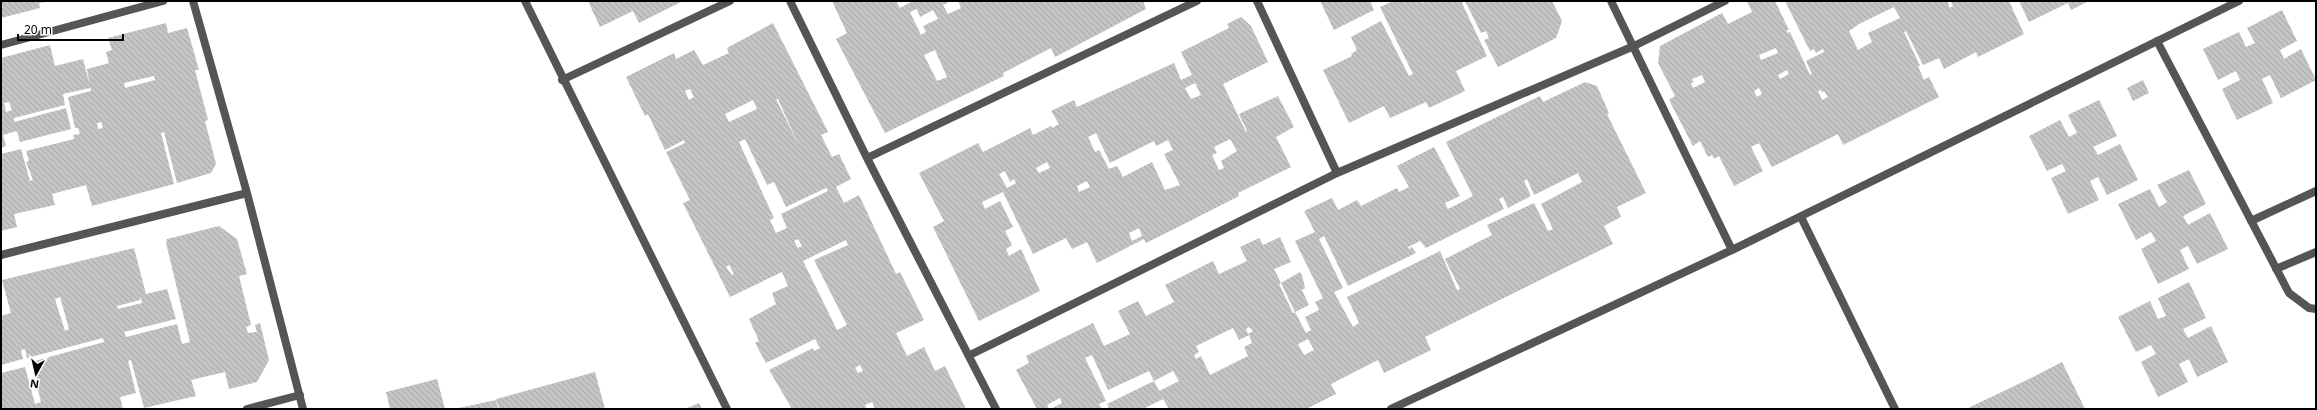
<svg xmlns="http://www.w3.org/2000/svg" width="2317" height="410" viewBox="0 0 2317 410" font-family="'Noto Sans',sans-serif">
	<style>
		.building { fill: url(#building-back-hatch); fill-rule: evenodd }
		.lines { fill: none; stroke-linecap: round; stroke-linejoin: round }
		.service { stroke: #555; stroke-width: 8 }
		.minor { stroke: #555; stroke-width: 8 }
		.tertiary { stroke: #555; stroke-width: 8 }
	</style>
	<defs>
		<pattern id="building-back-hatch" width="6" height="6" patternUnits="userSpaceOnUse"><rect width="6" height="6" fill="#c4c4c4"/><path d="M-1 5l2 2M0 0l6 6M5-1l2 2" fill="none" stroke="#a7a7a7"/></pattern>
	</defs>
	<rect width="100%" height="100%" fill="#fff"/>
	<!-- building -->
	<path class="building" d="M1,1H45V2L39,3L40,8L1,18Z
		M588,1H683L639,23L633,11L600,27Z
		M832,1H896L900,8L913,1H951L943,5L948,14L961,8L958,1H1143L1146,9L1055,57L1051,48L1003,73L1004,76L885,133L836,39L847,33ZM917,9L920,17L933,10L938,19L923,26L926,32L921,35L910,12ZM935,50L947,77L937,81L924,55Z
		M1320,1H1370L1374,10L1334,30Z
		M1393,1H1421L1423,3L1427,1H1461L1487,56L1456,71L1465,91L1429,108L1426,102L1390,118L1384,106L1349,123L1323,70L1352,56L1351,54L1357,50L1351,37L1381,21L1409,76L1413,74L1380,7Z
		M1465,1H1552L1562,21L1556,38L1498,67L1484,40L1489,38L1486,31L1481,33Z
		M1747,1H1775L1789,30H1786L1788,33L1790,32L1810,75L1812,74L1806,61L1824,52L1823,49L1816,53L1814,49L1810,51L1785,1H1947L1950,8L1953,6L1950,1H2009L2024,34L1978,57L1976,52L1944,69L1939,58L1923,65L1906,31L1904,32L1920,66H1918L1924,80L1929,77L1939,97L1843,145L1838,134L1772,167L1759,143L1751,147L1763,171L1734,186L1719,156L1714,159L1712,155L1708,157L1700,141L1693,146L1669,100L1675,96L1658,63L1660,46L1722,13L1728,24L1752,12ZM1894,7L1900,18L1868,33L1872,42L1858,50L1849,31L1859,24ZM1776,48L1778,53L1761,60L1759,55ZM1787,70L1789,74L1780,79L1778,75ZM1702,75L1705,82L1693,88L1691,83L1694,82L1692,79ZM1759,88L1762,94L1757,97L1754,91ZM1821,90L1822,93L1824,91L1828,97L1822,100L1818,91Z
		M2019,1H2089L2071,10L2068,3L2029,22Z
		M2282,10L2297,41L2280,50L2284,59L2301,49L2316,80L2281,98L2270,75L2262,79L2273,103L2237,120L2222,89L2240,80L2236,71L2218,80L2203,49L2239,32L2246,47L2255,43L2247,28Z
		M1241,17L1251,26L1268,62L1223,84L1246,132L1247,131L1239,114L1278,96L1294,127L1276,137L1291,167L1238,193L1239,196L1192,220L1146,243L1144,239L1097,263L1087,242L1072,249L1066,238L1033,254L1003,192L982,202L985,209L1000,201L1013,227L1005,231L1012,245L1006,249L1009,256L1021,249L1040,291L979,321L933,227L944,221L919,173L978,143L983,152L1030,128L1033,135L1051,126L1052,128L1059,124L1051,111L1074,100L1077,107L1174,63L1181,80L1192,75L1181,52L1229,28L1227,24ZM1195,83L1201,95L1191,99L1185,88ZM1096,133L1110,163L1154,141L1156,146L1168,140L1173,150L1164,154L1180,185L1165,190L1152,162L1123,177L1117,166L1109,169L1099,150L1095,152L1088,137ZM1230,139L1237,151L1221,161L1224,168L1219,170L1212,155L1217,153L1214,147ZM1047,162L1050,168L1039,173L1036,168ZM1005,171L1010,182L1014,179L1016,183L1007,188L999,174ZM1087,181L1090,187L1079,192L1077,186ZM1139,228L1142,236L1132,241L1129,233Z
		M166,23L168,33L187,28L199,70H195L208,120L205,121L216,164L211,173L177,183L164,132L161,133L174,184L92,206L86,185L52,194L55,205L14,214L17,227L1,231V154L21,149L30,181L33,180L26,162L29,161L26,151L74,139L73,135L80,134L78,128H75L68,97L91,91L90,88L63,94L65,105L14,118V122L66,108L71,129L20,142L17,131L3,135L6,146L1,148V58L50,45L55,66L83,59L90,86L87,69L109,63L106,52L112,50L108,38ZM154,76L155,80L125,88L124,83ZM9,102L12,110L6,112L4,103ZM101,122L103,128L98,129L97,123Z
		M773,23L828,132L821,135L832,157L839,154L851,179L836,187L844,203L859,195L896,274L900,272L924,320L896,333L907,356L924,347L935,371L945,366L966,409H875L872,402L865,405L867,409H792L769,370L813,348L814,351L820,348L815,339L766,363L755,343L759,341L749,319L776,304L772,293L788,286L782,272L730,297L683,203L690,200L666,152L685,143L684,140L665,150L648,114L645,116L626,77L674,53L676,59L694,50L703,65L729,53L727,48ZM690,89L694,97L689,100L685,91ZM776,99H778L799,146ZM753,100L757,109L729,122L725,114ZM745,139L767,185L774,182L786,207L826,188L828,191L781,214L787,228L776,233L770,220L774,218L739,142ZM798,239L802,246L798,248L794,241ZM846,240L848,245L814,260L847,325L837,330L803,261ZM729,265L734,274L732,275L726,267ZM860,365L863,371L858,373L855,368Z
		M2143,80L2149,93L2133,101L2127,88Z
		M1585,82L1597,86L1609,113L1607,114L1646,193L1617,207L1621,217L1604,226L1613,244L1425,337L1431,350L1384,373L1378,360L1331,384L1336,394L1306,409H1169L1163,399L1143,409H1105L1109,407L1107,404L1154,381L1159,391L1179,381L1173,371L1154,381L1149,371L1108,390L1092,355L1085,358L1106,401L1099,404L1102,409H1050L1062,403L1060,398L1047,405L1049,409H1037L1016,370L1029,363L1026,356L1093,323L1104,346L1130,334L1118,311L1138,301L1146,316L1174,302L1165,285L1213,261L1219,274L1247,261L1240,247L1259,238L1263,245L1280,237L1291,262L1274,269L1281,283L1279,284L1293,313L1295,312L1281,283L1300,272L1302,275L1305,288L1302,290L1309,305L1295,312L1306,333L1311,330L1305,317L1319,310L1315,302L1323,298L1295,241L1315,232L1304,211L1332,198L1338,210L1357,200L1361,206L1397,188L1399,192L1409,187L1397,166L1434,147L1460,196L1445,203L1448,209L1473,196L1446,142L1540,96L1543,102ZM1578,173L1582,182L1541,204L1553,229L1548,231L1534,203L1487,225L1492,235L1445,259L1460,289L1457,290L1440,251L1347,297L1359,323L1353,327L1334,292L1343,288L1319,239L1324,236L1348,286L1416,253L1412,247L1409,249L1408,247L1420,241L1426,248L1504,209L1499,199L1503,197L1508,208L1531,196L1524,181L1527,179L1534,195ZM1249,327L1253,331L1248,334L1246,329ZM1233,328L1239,340L1249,335L1252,343L1244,347L1248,356L1210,375L1201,356L1196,359L1194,355L1199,352L1196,346ZM1308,339L1314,350L1304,355L1298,344Z
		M2099,100L2117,136L2093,147L2098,155L2120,144L2138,180L2107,195L2098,177L2090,181L2099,200L2068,214L2051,178L2066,171L2062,164L2047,171L2029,136L2060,120L2069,137L2077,133L2068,115Z
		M2189,170L2206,204L2183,216L2188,225L2210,213L2228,249L2197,264L2188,246L2180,250L2189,269L2158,284L2141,249L2156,241L2151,232L2136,240L2118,204L2150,189L2159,207L2167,202L2157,185Z
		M219,226L237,239L247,274L239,276L251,325L246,327L248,333L257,332L255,325L260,323L269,360L257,382L229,389L225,372L191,380L196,396L144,408L131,360L128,361L136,393L120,397L123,409H1V373L25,367L35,404L41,402L31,362L104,342L103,338L27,358L25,349L21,350L23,359L1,365V316L11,313L2,280L134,248L146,294L167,289L176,319L124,332L126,337L177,324L182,344L190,342L166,243L167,239ZM60,297L69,329L65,331L55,299ZM141,297L142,303L118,309L117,306L140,300Z
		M2189,282L2206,318L2183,329L2188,338L2211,326L2228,362L2197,377L2189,359L2179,364L2188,382L2158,397L2141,362L2156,354L2151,345L2136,352L2118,317L2150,301L2158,319L2166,316L2158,298Z
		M2062,362L2085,409H1966L2033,377Z
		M595,372L605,409H499L496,399Z
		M437,379L445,409H390L386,392Z
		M496,400L498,409H459V408Z
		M699,403L702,409H685Z"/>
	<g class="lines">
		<!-- service -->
		<path class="service" d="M2157,41L2289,293L2309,308L2316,309
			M2251,221L2316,191
			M2276,269L2316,252"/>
		<!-- minor -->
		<path class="minor" d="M193,1L247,193L303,409
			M790,1L867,158L996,409
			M1257,1L1337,173
			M1611,1L1732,250
			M1,45L163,1
			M562,80L730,1
			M867,158L1197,1
			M1801,217L1895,409
			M1,255L247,193
			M970,355L1337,173L1634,46L1725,1
			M247,409L300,395
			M1391,409L1732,250L2239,1"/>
		<!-- tertiary -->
		<path class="tertiary" d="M525,1L727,409"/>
	</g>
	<!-- border -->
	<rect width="2317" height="410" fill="none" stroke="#000000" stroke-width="4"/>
	<!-- north arrow -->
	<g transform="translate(36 374) rotate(188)" stroke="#ffffff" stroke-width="3" paint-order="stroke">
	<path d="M0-3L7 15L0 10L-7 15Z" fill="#000000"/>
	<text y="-6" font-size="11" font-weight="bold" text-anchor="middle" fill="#000000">N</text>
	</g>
	<!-- scale -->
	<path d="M18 34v6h105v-6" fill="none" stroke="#000000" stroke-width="2"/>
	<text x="24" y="34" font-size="12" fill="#000000" stroke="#ffffff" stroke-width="3" paint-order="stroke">20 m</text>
</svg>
